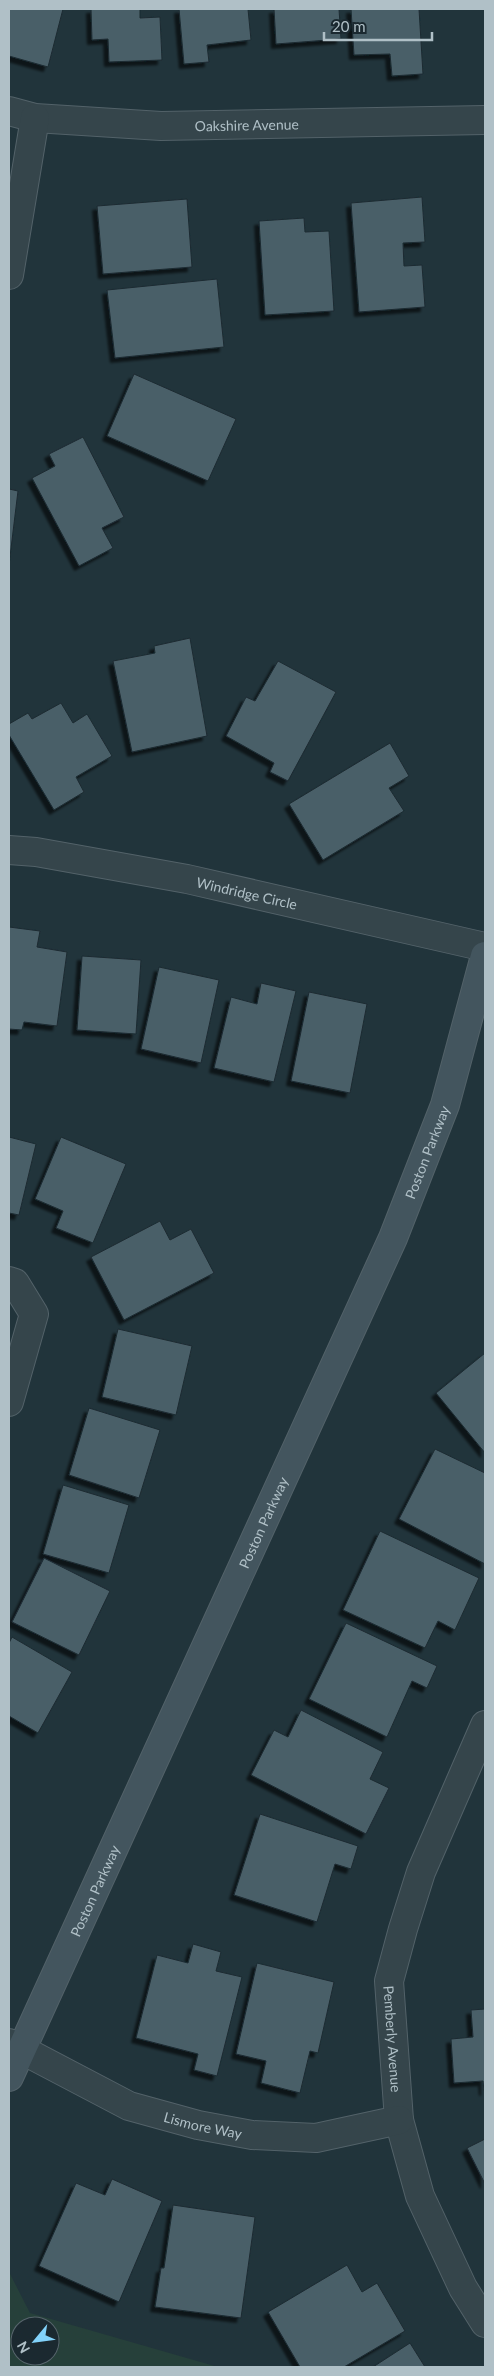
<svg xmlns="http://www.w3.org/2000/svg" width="494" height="2376" viewBox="0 0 494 2376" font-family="Lato,sans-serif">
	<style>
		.green { fill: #26403a; fill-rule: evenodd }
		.building { fill: #4a5e67; stroke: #1c2b32; filter: url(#shadow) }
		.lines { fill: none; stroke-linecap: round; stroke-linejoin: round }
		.street-casing { stroke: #536269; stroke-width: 30 }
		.secondary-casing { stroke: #536269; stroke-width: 30 }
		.street { stroke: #35454b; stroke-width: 28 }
		.secondary { stroke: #43555e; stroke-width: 28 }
		.labels { text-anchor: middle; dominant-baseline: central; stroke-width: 5; stroke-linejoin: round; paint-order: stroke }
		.street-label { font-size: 14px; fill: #b0c0c7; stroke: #1b2930 }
	</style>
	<defs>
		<filter id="shadow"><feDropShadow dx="-4.5" dy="4.5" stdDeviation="1" flood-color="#0009"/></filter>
	</defs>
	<rect width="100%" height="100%" fill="#21343b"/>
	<!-- green -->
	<path class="green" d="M9,2272L30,2313L218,2367H9ZM20,2326H50V2356H20Z"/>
	<!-- building -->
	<path class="building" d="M9,9H63L48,67L9,56Z
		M91,9H140V18L160,17L162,60L109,62L108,39L92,40Z
		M179,9H248L251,40L207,45L209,62L184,64Z
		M274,9H339L341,39L276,44Z
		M351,9H419L423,74L392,76L390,54L354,55Z
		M422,197L425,242L403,243L404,266L422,265L425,307L359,312L351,203Z
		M187,199L192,267L103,274L97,206Z
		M304,218L305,232L329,231L334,311L265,315L259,221Z
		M217,279L224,347L115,358L107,290Z
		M134,374L236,419L208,481L107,436Z
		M83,437L124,517L102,528L113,548L79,566L32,478L55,466L49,454Z
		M9,489L18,491L9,565Z
		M190,638L207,736L132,752L113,661L155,653L154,646Z
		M278,661L336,692L288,781L270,772L274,763L226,736L246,697L255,701Z
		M61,703L73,723L87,714L112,756L76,777L84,792L54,810L9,735V724L28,713L32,719Z
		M390,743L409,776L389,788L404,811L323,860L289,804Z
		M9,927L40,931L37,947L67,952L57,1026L24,1022L22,1030L9,1029Z
		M82,956L141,960L136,1034L77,1030Z
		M159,967L219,980L201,1063L141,1049Z
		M261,983L296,991L274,1082L214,1068L231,997L257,1004Z
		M309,992L367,1004L350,1093L291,1081Z
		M9,1137L36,1144L19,1215L9,1213Z
		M61,1137L126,1164L93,1243L56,1228L63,1211L35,1199Z
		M160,1221L170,1240L191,1229L214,1273L124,1320L91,1257Z
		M118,1329L192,1346L176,1415L102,1397Z
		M485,1353V1453L436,1393Z
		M89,1408L160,1430L139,1498L69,1475Z
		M435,1449L485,1473V1564L399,1519Z
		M63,1485L129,1505L109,1573L43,1554Z
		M380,1531L479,1578L455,1630L438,1621L425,1648L343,1610Z
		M44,1558L110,1591L79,1655L12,1622Z
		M346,1623L437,1666L427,1688L412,1681L387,1737L309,1699Z
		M12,1637L72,1672L38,1733L9,1716V1643Z
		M301,1710L383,1752L370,1779L389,1788L366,1834L251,1775L274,1730L288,1737Z
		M260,1814L358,1846L351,1869L335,1864L317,1922L234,1895Z
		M193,1944L221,1952L216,1971L242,1977L217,2076L194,2070L198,2054L136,2038L157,1955L188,1963Z
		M257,1963L334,1982L318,2053L310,2051L300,2093L261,2083L266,2061L236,2054Z
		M485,2009V2091H484L483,2081L454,2083L451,2039L473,2037L471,2010Z
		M485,2139V2184L467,2148Z
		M112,2179L162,2201L119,2302L39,2266L76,2183L105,2195Z
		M173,2205L255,2217L241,2318L155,2307L161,2268H164Z
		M347,2265L362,2292L377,2283L405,2331L344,2367H300L268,2312Z
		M410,2343L425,2367H373Z"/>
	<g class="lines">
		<defs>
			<g id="street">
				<path id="s1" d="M9,111L35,118L161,126L485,120"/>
				<path d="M9,275L35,118"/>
				<path id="s2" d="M9,850L36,852L187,879L485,947"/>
				<path d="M9,1281L15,1283L34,1314L9,1402"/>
				<path id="s3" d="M485,1725L421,1872L403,1929L389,1981L399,2120L420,2196L463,2288L485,2323"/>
				<path id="s4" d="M9,2043L129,2106L198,2125L252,2135L316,2138L399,2120"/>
			</g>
			<g id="secondary">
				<path id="s5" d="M9,2077L393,1238L445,1105L485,956"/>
			</g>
		</defs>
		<!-- street casing -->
		<use href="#street" class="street-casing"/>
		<!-- secondary casing -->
		<use href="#secondary" class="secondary-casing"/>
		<!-- street -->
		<use href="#street" class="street"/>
		<!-- secondary -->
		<use href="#secondary" class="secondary"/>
	</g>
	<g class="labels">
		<!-- street labels -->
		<g class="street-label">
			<text stroke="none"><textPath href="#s1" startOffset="239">Oakshire Avenue</textPath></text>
			<text stroke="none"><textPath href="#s2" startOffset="242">Windridge Circle</textPath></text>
			<text stroke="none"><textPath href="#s5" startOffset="1015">Poston Parkway</textPath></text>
			<text stroke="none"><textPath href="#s5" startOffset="610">Poston Parkway</textPath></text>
			<text stroke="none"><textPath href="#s5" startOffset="205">Poston Parkway</textPath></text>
			<text stroke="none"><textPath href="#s3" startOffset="332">Pemberly Avenue</textPath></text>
			<text stroke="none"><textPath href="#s4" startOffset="212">Lismore Way</textPath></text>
		</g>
	</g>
	<!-- border -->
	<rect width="494" height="2376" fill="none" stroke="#b0c0c7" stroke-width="20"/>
	<!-- north arrow -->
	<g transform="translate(35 2341) rotate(241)"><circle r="24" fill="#1b2930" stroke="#57656c"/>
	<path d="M0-4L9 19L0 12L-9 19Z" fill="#82d2fa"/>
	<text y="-8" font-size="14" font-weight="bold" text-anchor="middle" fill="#b0c0c7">N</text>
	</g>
	<!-- scale -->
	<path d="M324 32v8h108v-8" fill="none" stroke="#b0c0c7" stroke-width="2.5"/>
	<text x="332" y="32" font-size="15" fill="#b0c0c7" stroke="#1b2930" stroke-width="4" paint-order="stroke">20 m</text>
</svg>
